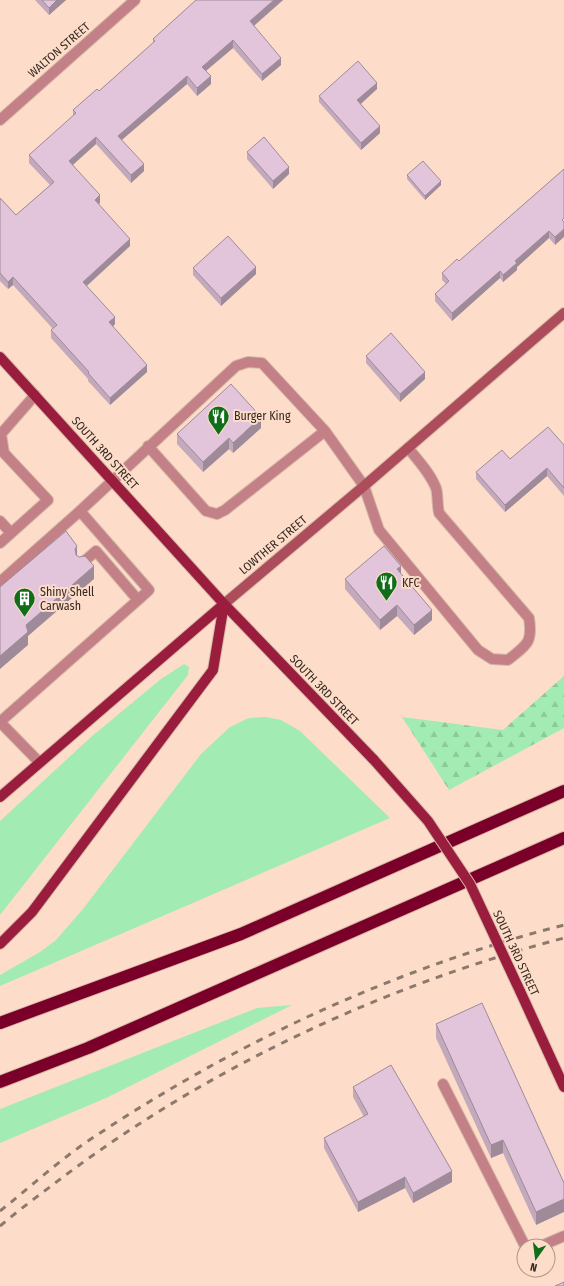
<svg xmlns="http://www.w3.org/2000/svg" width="564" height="1286" viewBox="0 0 564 1286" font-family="'Fira Sans Condensed',sans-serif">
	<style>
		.grass { fill: #a2ebb2 }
		.forest { fill: url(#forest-firs) }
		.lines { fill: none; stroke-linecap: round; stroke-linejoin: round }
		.lane-casing { stroke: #d5b9a8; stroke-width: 12 }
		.street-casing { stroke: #d5b9a8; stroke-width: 12 }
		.secondary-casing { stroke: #d5b9a8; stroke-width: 12 }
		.primary-casing { stroke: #d5b9a8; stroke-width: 12 }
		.highway-casing { stroke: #d5b9a8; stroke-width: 14 }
		.lane { stroke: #c48087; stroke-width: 10 }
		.street { stroke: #c48087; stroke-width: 10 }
		.secondary { stroke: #ad4c5b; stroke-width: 10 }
		.primary { stroke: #9a1d3d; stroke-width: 10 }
		.highway { stroke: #7b0029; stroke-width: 12 }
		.rail { stroke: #8d796c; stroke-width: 3; stroke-dasharray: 7 7; stroke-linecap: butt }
		.primary-bridge-casing { stroke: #d5b9a8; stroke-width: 12; stroke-linecap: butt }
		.primary-bridge { stroke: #9a1d3d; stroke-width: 10 }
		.wall { fill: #c2a9bc }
		.shaded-wall { fill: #9e8a99 }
		.building { fill: #e2c5db; stroke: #9e8a99 }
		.labels { text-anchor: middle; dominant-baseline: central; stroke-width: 4; stroke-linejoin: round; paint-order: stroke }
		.street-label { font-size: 12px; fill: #352922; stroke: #fdddc9 }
		.poi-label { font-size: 12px; fill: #352922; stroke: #fdddc9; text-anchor: start }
	</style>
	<defs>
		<pattern id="forest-firs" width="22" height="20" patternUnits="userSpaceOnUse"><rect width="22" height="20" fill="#a2ebb2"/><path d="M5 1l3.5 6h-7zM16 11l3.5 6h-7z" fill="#8cca99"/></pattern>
	</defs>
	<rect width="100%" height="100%" fill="#fdddc9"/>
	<!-- grass -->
	<path class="grass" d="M184,664L189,667L188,675L0,915V821L91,737L161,679Z
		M266,717L281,720L300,731L390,818L0,986V975L40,952L56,940L83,909L201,754L230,727L249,718Z
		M292,1005L106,1098L0,1143V1109L257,1008Z"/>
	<!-- forest -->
	<path class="forest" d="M564,676V728L449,790L402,717L503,730Z"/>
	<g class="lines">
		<defs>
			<path id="lane" d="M148,446L206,511L217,514L225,510L325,431
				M80,511L236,366L248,362L262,363L325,431L364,486L379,530L478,650L492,659L508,660C526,645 533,644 529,618L439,513C437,504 438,494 436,488C430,473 418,460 408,448
				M0,521L11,533
				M0,543L48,500L4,453L1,434L35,395
				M0,582L80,511L149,590L138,600L96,551L81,564
				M1,721L138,600
				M0,722L39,762
				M443,1084L525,1246
				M541,1246L564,1236"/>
			<path id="street" d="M0,120L135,0"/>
			<path id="secondary" d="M224,604L364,486L564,313"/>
			<path id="primary" d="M0,357L224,604L374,760
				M0,797L224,604
				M0,944L32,912L213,670L224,604
				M520,991L564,1087"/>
			<path id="highway" d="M0,1023L241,934L564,791
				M0,1082L88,1048L564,838"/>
		</defs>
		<!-- lane casing -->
		<use href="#lane" class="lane-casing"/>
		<!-- street casing -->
		<use href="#street" class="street-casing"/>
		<!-- secondary casing -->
		<use href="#secondary" class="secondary-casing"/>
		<!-- primary casing -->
		<use href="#primary" class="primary-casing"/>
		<!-- highway casing -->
		<use href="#highway" class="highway-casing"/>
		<!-- lane -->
		<use href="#lane" class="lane"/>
		<!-- street -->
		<use href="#street" class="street"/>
		<!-- secondary -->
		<use href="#secondary" class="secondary"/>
		<!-- primary -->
		<use href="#primary" class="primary"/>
		<!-- highway -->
		<use href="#highway" class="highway"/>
		<!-- rail -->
		<path class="rail" d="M0,1211C28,1189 55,1164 85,1143C232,1044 392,969 564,925
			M0,1226C20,1209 42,1193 63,1177C211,1066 385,985 564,938"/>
		<defs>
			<path id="primary-bridge" d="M374,760L428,821L470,884L520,991"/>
		</defs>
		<!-- primary-bridge casing -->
		<use href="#primary-bridge" class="primary-bridge-casing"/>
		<!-- primary-bridge -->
		<use href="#primary-bridge" class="primary-bridge"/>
	</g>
	<!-- wall -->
	<path class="wall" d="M35,0H66L49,15Z
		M196,0H283L254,26L281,65L262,81L233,48L206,71L211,84L197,96L187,84L122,140L144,171L131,183L96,144L73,165L100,203L98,204L130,246L87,286L115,324L113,327L147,372L110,405L88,381V379L51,338V330L53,329L13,285L8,289L0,281V198L16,215L50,185L29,163V155L73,116V110L99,91L153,43V39Z
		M377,89L361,104L380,133L361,150L319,102V96Z
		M247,152L289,174L273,189L247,159Z
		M564,169L555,245L549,238L517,267V270L503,282L500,278L452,321L435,301V294L446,284L442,280V273L459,261Z
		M407,175L441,185L425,200L407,179Z
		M193,268L256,274L221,306L193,275Z
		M366,356L425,379L400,402L366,363Z
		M261,428L233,453L229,449L203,472L177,444V434Z
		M564,445V496L547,476L505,512L476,479V472L510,459Z
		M345,579L432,620L414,635L397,616L380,630L345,589Z
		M436,1024L564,1183L536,1225L503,1153L491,1158L436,1038Z
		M353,1087L452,1182L413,1203L405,1188L358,1212L324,1148V1138L364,1117L353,1097Z"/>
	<!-- shaded-wall -->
	<path class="shaded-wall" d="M57,0H66L49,15V8Z
		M274,0H283L250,29V21Z
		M233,40V48L202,74V67Z
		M281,58V65L262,81V74Z
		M187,76V84L118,143V136Z
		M211,76V84L197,96V88Z
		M377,83V89L357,107V100Z
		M380,126V133L361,150V143Z
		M96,137V144L69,168V161Z
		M144,164V171L131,183V175Z
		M289,167V174L273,189V181Z
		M441,181V185L425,200V196Z
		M100,195V203L95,208V200Z
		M564,229V237L555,245V237Z
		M549,231V238L517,267V270L503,282V275L515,261Z
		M130,239V246L83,289V282Z
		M256,267V274L221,306V298Z
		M500,271V278L452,321V313Z
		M13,277V285L8,289V282Z
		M115,317V324L109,330V322Z
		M147,365V372L110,405V398Z
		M425,372V379L400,402V394Z
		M261,417V428L233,453V443Z
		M229,438V449L203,472V462Z
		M547,468V476L505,512V505Z
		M77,546V559L75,549Z
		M94,566V579L28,636V645L0,669V656L26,625Z
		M401,566V576L397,569Z
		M397,605V616L380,630V620Z
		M432,610V620L414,635V625Z
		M503,1140V1153L491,1158V1145Z
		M452,1171V1182L413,1203V1193Z
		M405,1177V1188L358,1212V1202Z
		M564,1199V1212L536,1225V1212Z"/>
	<!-- building -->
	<path class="building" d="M42,0H57L49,8Z
		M196,0H274L250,21L281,58L262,74L233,40L202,67L211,76L197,88L187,76L118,136L144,164L131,175L96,137L69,161L100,195L95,200L130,239L83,282L115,317L109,322L147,365L110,398L88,373L89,372L51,330L57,325L13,277L8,282L0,273V198L16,215L54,182L29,155L76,113L73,110L97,89L99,91L155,41L153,39Z
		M358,61L377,83L357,100L380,126L361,143L319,96Z
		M264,137L289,167L273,181L247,152Z
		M423,161L441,181L425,196L407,175Z
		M564,169V218L562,220L564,222V229L555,237L549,231L515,261L517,263L503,275L500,271L452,313L435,294L449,281L442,273L457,259L459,261Z
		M228,236L256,267L221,298L193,268Z
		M391,333L425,372L400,394L366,356Z
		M231,384L261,417L233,443L229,438L203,462L177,434Z
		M548,427L564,445V488L547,468L505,505L476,472L502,450L510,459Z
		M66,531L77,546L75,549L76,555L79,557L85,556L94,566L26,625L28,632L0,656V587Z
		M384,546L401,566L397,569L432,610L414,625L397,605L380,620L345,579Z
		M482,1003L564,1183V1199L536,1212L503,1140L491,1145L436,1024Z
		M391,1065L452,1171L413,1193L405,1177L358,1202L324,1138L368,1114L353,1087Z
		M564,1282V1286H555Z"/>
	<!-- icons -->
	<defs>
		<symbol id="restaurant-pin" viewBox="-11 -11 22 30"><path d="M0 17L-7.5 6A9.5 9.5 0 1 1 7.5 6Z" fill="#106e1b" stroke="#fdddc9"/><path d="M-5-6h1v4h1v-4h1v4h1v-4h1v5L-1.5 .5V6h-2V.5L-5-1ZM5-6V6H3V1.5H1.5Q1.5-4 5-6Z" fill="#fff"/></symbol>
		<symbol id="building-pin" viewBox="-11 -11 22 30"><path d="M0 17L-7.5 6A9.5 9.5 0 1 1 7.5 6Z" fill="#106e1b" stroke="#fdddc9"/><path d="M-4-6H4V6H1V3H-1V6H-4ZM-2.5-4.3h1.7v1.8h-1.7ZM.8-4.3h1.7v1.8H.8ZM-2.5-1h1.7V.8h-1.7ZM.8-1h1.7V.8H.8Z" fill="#fff"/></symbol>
	</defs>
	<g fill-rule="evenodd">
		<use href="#restaurant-pin" x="206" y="404" width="25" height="34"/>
		<use href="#restaurant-pin" x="374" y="570" width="25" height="34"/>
		<use href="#building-pin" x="12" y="586" width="25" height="34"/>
	</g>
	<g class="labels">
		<!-- street labels -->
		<g class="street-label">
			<text transform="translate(59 50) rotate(-41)">WALTON STREET</text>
			<text transform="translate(105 453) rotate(48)">SOUTH 3RD STREET</text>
			<text transform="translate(273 545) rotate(-40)">LOWTHER STREET</text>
			<text transform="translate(324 690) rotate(46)">SOUTH 3RD STREET</text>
			<text transform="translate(516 953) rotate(65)">SOUTH 3RD STREET</text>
		</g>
		<!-- poi labels -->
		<g class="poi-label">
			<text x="234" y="416">Burger King</text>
			<text x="402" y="583">KFC</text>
			<text x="40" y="592">Shiny Shell<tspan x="40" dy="14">Carwash</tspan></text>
		</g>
	</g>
	<!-- north arrow -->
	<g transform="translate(536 1258) rotate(194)"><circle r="19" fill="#fdddc9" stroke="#ad9586"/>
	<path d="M0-3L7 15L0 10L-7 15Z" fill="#106e1b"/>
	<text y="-6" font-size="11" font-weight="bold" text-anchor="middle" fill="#352922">N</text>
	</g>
</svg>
